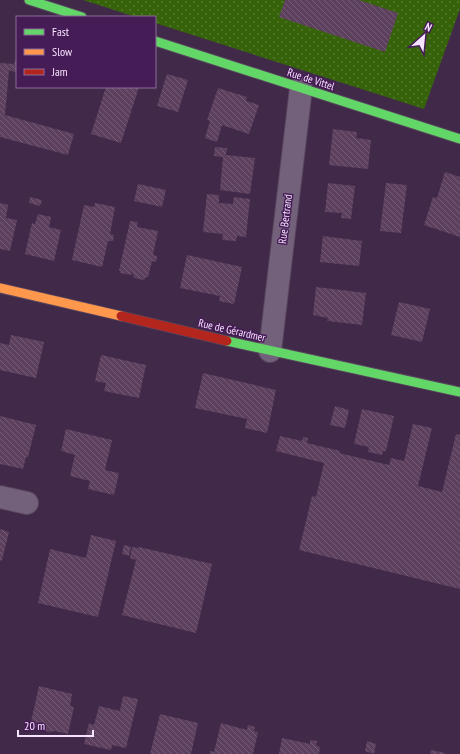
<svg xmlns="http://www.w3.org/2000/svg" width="460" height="754" viewBox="0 0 460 754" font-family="'PT Sans Narrow',sans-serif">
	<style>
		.grass { fill: url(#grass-dots) }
		.building { fill: url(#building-back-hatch) }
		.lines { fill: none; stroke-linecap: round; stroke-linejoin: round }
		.street-casing { stroke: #58455e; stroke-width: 24 }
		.fast-casing { stroke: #58455e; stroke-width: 11 }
		.slow-casing { stroke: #58455e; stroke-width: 11 }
		.jam-casing { stroke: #58455e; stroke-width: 11 }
		.street { stroke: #73607a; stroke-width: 22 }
		.fast { stroke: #63d668; stroke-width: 9 }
		.slow { stroke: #ff974d; stroke-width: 9 }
		.jam { stroke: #b3261e; stroke-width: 9 }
		.labels { text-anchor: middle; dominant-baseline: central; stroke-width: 3; stroke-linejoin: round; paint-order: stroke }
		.street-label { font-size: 11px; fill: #f6e3ff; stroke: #461c56 }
	</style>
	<defs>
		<pattern id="grass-dots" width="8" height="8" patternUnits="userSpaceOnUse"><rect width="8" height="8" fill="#36630a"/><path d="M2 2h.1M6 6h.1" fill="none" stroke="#54792f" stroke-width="1.8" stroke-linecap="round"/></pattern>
		<pattern id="building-back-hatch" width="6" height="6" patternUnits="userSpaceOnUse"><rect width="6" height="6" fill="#5d405e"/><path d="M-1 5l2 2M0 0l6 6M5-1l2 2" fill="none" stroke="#755b76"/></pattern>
	</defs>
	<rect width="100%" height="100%" fill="#402949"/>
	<!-- grass -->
	<path class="grass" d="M83,0H460V9L424,109L155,23V17H136Z"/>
	<!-- building -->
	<path class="building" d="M285,0H359L398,13L385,52L279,17Z
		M17,55V73L9,70L5,115L74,134L68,155L0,137V63L14,64Z
		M167,74L188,80L178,112L157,106Z
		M106,87H139L121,143L91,134Z
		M218,88L247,97L246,101L259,105L249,134L222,125L217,142L205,138L210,121L207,120Z
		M333,129L357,132L356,138L371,140L368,169L329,165Z
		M215,147L227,148L226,155L255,158L250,194L220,190L223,157L214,156Z
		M445,172L460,177V237L424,225L433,197L437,198Z
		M328,183L355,186L351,219L341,218L342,213L325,212Z
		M386,183L407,185L401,233L380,231Z
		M138,184L166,190L162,207L134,201Z
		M207,194L219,195V203L233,204L234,197L250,199L246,237L237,236L236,241L222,240L223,234L203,232Z
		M30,197L42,200L40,206L29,203Z
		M0,203L8,205L6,218L17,220L10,251L0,249Z
		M95,203L115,207L110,234L114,235L113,241H108L102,267L72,260L84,205L94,207Z
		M38,214L51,217L49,227L61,230L54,261L25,254L32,223L35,224Z
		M130,221L138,222L137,227L158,231L153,255L157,256L156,262L152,261L148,277H146L144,280L134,278L133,274L131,273V275L120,273L121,271H119Z
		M323,236L362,241L359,266L320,262Z
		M187,255L242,267L234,304L219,301L220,296L180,288Z
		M316,287L366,293L362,325L327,321L328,318L313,315Z
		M399,302L430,309L422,342L391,335Z
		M11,335L44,342L36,378L0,370V343L9,345Z
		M101,355L146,365L139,398L104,391L106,383L95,381Z
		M203,373L276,390L267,433L245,428L247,419L195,408Z
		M335,406L349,410L345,428L330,425Z
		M362,409L394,416L386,451H383L382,455L368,452L369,447L354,444Z
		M0,416L36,425L28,457H26L23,469L0,464Z
		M413,424L432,428L418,486L442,492L456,434L460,435V589L299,550L312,496L316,497L324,463L276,451L280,436L302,441L303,437L308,438L307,443L340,451L339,453L389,465L391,458L404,461Z
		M66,429L112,440L105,470L119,473L114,495L88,489L90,481L70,476L75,455L61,451Z
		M0,529L9,532L2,560L0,561Z
		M91,535L116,541L98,617L38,603L50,549L86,558Z
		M124,545L131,547L129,556L122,554Z
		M132,547L138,548L139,547L212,564L196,633L122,615L136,560L130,558Z
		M39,686L72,694L70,706L74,707L68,734L55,731L49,732L30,726Z
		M123,696L138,699L126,748L112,745L111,750L84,744L89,723L94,725L99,706L120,711Z
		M160,714L198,723L191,754H150Z
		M221,723L247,730L248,725L255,727L254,731L258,732L253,754H210V751L214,752Z
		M282,738L310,744V740L317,741L316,745L320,747L319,754H279Z
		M367,741L376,744L374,754L365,751Z
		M431,750L445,753V754H430Z"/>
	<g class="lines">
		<defs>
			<path id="street" d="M270,351L301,88
				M0,497L27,503"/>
			<path id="fast" d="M29,0L82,17
				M155,41L460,139
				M227,341L460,392"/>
			<path id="slow" d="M0,288L121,316"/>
			<path id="jam" d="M121,316L227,341"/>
		</defs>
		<!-- street casing -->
		<use href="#street" class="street-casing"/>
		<!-- fast casing -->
		<use href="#fast" class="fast-casing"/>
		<!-- slow casing -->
		<use href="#slow" class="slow-casing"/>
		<!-- jam casing -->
		<use href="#jam" class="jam-casing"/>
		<!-- street -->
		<use href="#street" class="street"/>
		<!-- fast -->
		<use href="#fast" class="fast"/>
		<!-- slow -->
		<use href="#slow" class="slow"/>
		<!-- jam -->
		<use href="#jam" class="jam"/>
	</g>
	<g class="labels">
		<!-- street labels -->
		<g class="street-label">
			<text transform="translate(311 79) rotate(18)">Rue de Vittel</text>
			<text transform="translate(285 219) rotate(-83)">Rue Bertrand</text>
			<text transform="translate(232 330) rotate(13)">Rue de Gérardmer</text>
		</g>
	</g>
	<!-- legend -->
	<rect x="16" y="16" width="140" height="72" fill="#461c56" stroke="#8c6c9a"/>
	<rect x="24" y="29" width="20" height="6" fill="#63d668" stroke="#8c6c9a"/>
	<text x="52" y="36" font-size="12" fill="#f6e3ff">Fast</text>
	<rect x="24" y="49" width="20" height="6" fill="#ff974d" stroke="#8c6c9a"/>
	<text x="52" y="56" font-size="12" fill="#f6e3ff">Slow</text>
	<rect x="24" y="69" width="20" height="6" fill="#b3261e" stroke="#8c6c9a"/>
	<text x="52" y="76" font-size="12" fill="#f6e3ff">Jam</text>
	<!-- north arrow -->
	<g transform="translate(424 36) rotate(27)" stroke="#461c56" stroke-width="3" paint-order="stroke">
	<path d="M0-3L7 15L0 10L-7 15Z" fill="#f6e3ff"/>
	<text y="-6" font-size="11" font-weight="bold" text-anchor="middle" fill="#f6e3ff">N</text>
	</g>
	<!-- scale -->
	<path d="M18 730v6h75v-6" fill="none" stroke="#f6e3ff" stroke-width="2"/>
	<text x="24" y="730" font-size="12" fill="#f6e3ff" stroke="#461c56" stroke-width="3" paint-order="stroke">20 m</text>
</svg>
